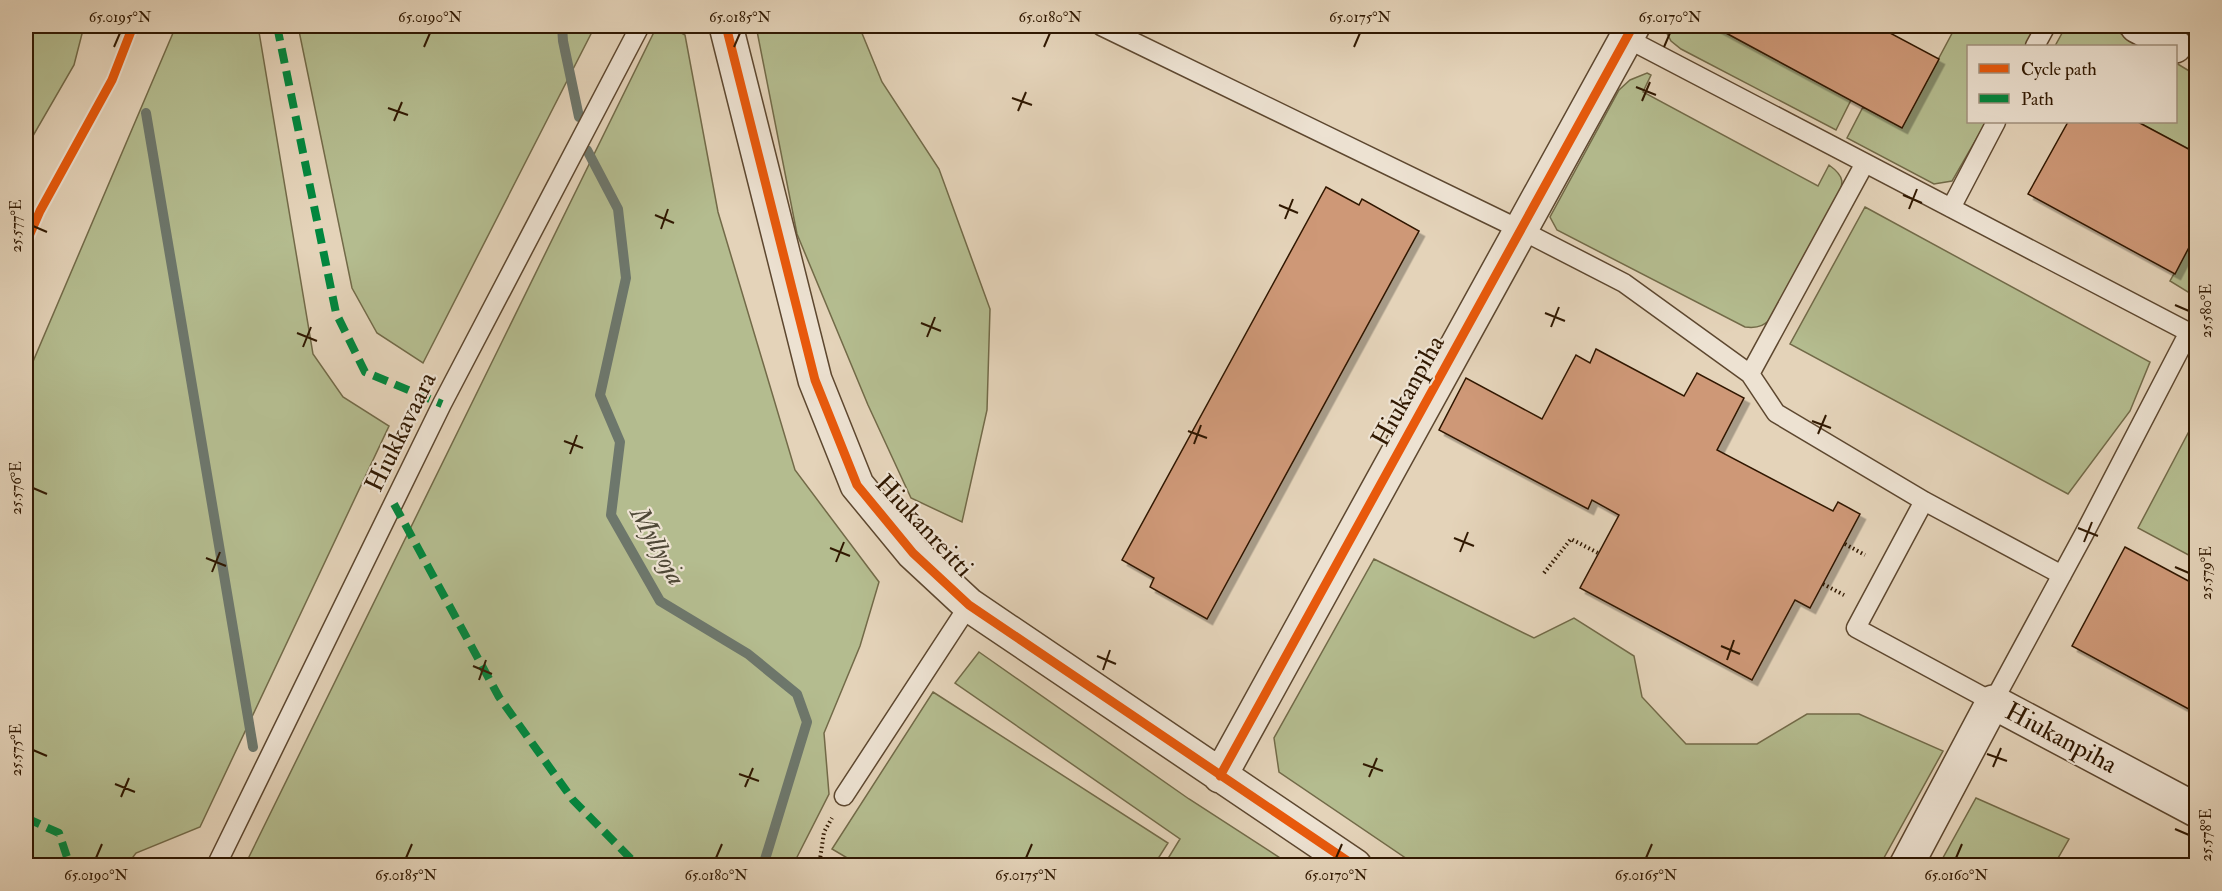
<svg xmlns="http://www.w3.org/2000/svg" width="2222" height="891" viewBox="0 0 2222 891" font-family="'IM FELL Double Pica',serif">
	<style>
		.green { fill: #b4bc8f; stroke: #726a48; stroke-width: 1.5 }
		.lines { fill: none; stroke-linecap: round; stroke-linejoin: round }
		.stream { stroke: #6d776c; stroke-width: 10 }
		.building { fill: #ce9877; stroke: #301801; stroke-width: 1.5; filter: url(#shadow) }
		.lane-casing { stroke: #5d472f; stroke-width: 21 }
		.street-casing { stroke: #5d472f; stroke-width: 36 }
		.path { stroke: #301801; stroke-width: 4; stroke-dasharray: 1.5 3; stroke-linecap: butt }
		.lane { stroke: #ede2d2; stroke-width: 18 }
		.street { stroke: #ede2d2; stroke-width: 33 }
		.quiet { stroke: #00873e; stroke-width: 8; stroke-dasharray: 15 8; stroke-linecap: butt }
		.cycleway-casing { stroke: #ede2d2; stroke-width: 13 }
		.cycleway { stroke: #e8590c; stroke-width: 9 }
		.ticks { fill: none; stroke: #301801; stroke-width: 2 }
		.labels { text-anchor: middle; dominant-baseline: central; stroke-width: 4.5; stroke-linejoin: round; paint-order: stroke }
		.street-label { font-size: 26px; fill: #301801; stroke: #ede2d2 }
		.water-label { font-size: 27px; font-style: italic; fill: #4f4837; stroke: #ede2d2 }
		.neatline { fill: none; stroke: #301801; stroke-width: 2 }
		.ticks-label { font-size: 15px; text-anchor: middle; fill: #301801 }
	</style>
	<defs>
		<filter id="shadow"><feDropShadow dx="5.5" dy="5.5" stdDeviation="0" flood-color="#0004"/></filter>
	</defs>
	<rect width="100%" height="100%" fill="#e4d3b9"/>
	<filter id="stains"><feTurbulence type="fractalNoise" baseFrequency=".00333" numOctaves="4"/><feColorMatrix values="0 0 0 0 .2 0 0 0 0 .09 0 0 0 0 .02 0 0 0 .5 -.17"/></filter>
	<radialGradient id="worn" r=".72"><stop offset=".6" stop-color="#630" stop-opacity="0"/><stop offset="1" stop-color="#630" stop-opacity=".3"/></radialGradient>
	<!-- green -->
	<path class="green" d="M26,26H84L74,65L26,148Z
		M176,26H258L313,354L343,397L389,426L200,827L136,853L127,865H26V378Z
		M298,26H595L423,363L377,333L352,288Z
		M657,26H669L685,35L718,212L795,470L879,582L860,646L824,733L829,794L794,863L796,865H245Z
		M756,26H859L882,82L939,169L990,309L987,410L962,522L911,498L868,405L797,234Z
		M1663,26H1713L1851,100L1836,130L1681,49L1671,41Z
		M1956,26H2037L2026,46H1968V122H1986L1952,181L1934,184L1847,138L1863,107L1902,127Z
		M2066,26H2106L2145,46H2055Z
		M2176,63L2196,75V153L2138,122H2176Z
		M1647,73L1651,75L1643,92L1818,186L1829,165C1847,178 1843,184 1836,202L1775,314C1766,325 1759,329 1745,327L1557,230L1550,217L1619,90L1630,80Z
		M1865,207L2150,362L2130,411L2068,494L1790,344Z
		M2196,234V297L2170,281Z
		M2196,418V559L2138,528Z
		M1374,559L1534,638L1574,618L1634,656L1642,697L1686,744H1757L1807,714H1859L1943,751L1880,865H1416L1279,772L1274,738Z
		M979,652L1189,799L1291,865H1164L1180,839L955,683Z
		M933,692L1168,843L1154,865H859L832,849Z
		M1976,798L2069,839L2054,865H1939Z"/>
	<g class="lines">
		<!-- stream -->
		<path class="stream" d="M562,26L563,41L579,117
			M146,113L253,747
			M587,150L618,209L626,278L600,395L620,442L611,515L660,601L748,654L797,694L807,722L763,866"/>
	</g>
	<!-- building -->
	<path class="building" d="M1713,26H1877L1939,59L1902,128Z
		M2068,122H2138L2196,153V234L2175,274L2028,194Z
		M1326,187L1359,205L1362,199L1419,231L1207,619L1150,587L1154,578L1122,560Z
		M1596,349L1684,396L1697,373L1744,398L1717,450L1833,511L1838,502L1860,514L1810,608L1795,600L1752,680L1580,588L1619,515L1592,500L1588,509L1439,430L1466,378L1542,419L1576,355L1590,363Z
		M2125,547L2196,585V713L2072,646Z"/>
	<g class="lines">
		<defs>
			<path id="lane" d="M1101,26L1521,230L1624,283L1750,374L1776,413L1924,501L2062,575
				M1626,38L2196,336
				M2035,46L2046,26
				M1951,208L1996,122
				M1750,374L1865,163
				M1924,501L1856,628L1993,702L2084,534L2189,332
				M844,796L969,605
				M216,866L442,404L640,26"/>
			<path id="street" d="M726,26L815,380L857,485L913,553L969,605L1355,866
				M2137,26L2175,46
				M1220,776L1633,26
				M1906,866L1993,702L2196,810"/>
		</defs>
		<!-- lane casing -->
		<use href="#lane" class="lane-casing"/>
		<!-- street casing -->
		<use href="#street" class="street-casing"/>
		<!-- path -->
		<path class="path" d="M1845,544L1865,555
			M1544,573L1571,539L1598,553
			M1823,584L1844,595
			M819,866L824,832L832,818"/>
		<!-- lane -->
		<use href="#lane" class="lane"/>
		<!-- street -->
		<use href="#street" class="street"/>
		<!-- quiet -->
		<path class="quiet" d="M277,26L336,313L365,372L442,404
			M394,504L499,697L573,800L638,866
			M26,818L59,833L70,866"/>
		<defs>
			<path id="cycleway" d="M726,26L815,380L857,485L913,553L969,605L1355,866
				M26,243L40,211L112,80L133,26
				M1220,776L1633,26"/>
		</defs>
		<!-- cycleway casing -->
		<use href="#cycleway" class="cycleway-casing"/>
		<!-- cycleway -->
		<use href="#cycleway" class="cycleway"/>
	</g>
	<!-- ticks -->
	<path class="ticks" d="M114,47L120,33M424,47L430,33M734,47L740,33M1044,47L1050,33M1354,47L1360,33M1664,47L1670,33M1636,87L1656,95M1012,98L1032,105M1642,101L1650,82M388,108L408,115M1018,111L1026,92M394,121L402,102M1903,195L1922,203M1279,205L1298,213M1909,209L1917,189M655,215L674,223M1285,219L1293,199M33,226L47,232M661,229L668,209M2175,305L2189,311M1545,313L1565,321M921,323L941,331M1551,327L1559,307M297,333L317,341M927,337L935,317M303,347L311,327M1812,421L1831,428M1188,431L1207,438M1818,434L1826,415M564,441L583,448M1194,444L1201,425M570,454L577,435M33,488L47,494M2078,528L2098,536M1454,538L1474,546M2084,542L2092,522M830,548L850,556M1460,552L1468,532M206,558L226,566M836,562L844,542M2175,567L2189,573M212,572L220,552M1721,646L1740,654M1097,656L1116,664M1727,660L1734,640M473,666L492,674M1103,670L1110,650M479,680L486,660M33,750L47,756M1987,754L2007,761M1363,764L1383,771M1993,767L2001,748M739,774L759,781M1369,777L1377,758M115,784L135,792M745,787L753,768M121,797L129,778M2175,829L2189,835M96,858L102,844M406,858L412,844M716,858L722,844M1026,858L1032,844M1336,858L1342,844M1646,858L1652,844M1956,858L1962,844"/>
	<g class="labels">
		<!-- street labels -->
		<g class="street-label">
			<text transform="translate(1408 391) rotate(-61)">Hiukanpiha</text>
			<text transform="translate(401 432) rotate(-64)">Hiukkavaara</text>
			<text transform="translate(924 526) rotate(47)">Hiukanreitti</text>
			<text transform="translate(2061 738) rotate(28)">Hiukanpiha</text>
		</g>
		<!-- water labels -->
		<g class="water-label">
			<text transform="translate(658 546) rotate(61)">Myllyoja</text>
		</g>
	</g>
	<!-- margin -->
	<rect width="2222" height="891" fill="none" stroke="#e4d3b9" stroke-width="66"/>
	<!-- legend -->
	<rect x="1967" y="45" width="210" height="78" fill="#ede2d2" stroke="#a1917e" stroke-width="1.5"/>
	<rect x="1979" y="64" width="30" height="9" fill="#e8590c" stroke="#a1917e" stroke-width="1.5"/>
	<text x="2021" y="75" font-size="18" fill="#301801">Cycle path</text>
	<rect x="1979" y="94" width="30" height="9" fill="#00873e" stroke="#a1917e" stroke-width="1.5"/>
	<text x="2021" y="105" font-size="18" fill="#301801">Path</text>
	<rect x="33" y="33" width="2156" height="825" class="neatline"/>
	<g class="ticks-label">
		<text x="120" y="22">65.0195°N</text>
		<text x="430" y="22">65.0190°N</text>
		<text x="740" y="22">65.0185°N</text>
		<text x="1050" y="22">65.0180°N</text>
		<text x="1360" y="22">65.0175°N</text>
		<text x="1670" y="22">65.0170°N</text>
		<text transform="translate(16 226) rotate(-90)" y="5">25.577°E</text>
		<text transform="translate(2206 311) rotate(-90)" y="5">25.580°E</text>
		<text transform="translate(16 488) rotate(-90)" y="5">25.576°E</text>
		<text transform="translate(2206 573) rotate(-90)" y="5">25.579°E</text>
		<text transform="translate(16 750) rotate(-90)" y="5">25.575°E</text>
		<text transform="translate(2206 835) rotate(-90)" y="5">25.578°E</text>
		<text x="96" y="880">65.0190°N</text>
		<text x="406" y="880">65.0185°N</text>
		<text x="716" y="880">65.0180°N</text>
		<text x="1026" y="880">65.0175°N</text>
		<text x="1336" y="880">65.0170°N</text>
		<text x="1646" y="880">65.0165°N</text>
		<text x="1956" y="880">65.0160°N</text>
	</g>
	<rect width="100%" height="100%" filter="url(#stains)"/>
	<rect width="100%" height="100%" fill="url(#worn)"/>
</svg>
